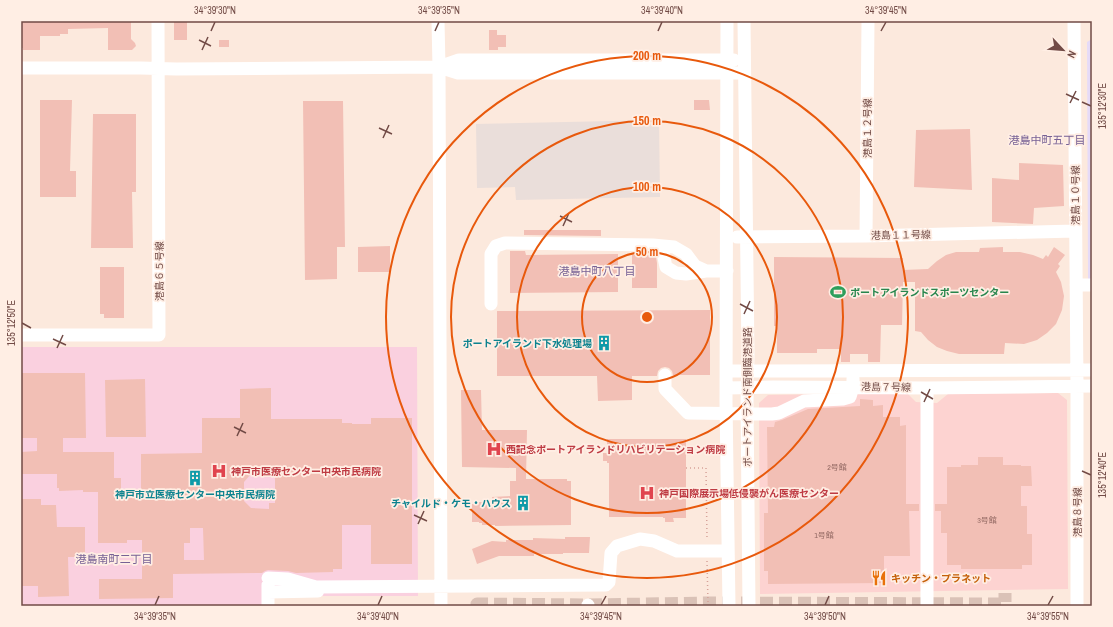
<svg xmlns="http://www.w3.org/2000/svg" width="1113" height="627" viewBox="0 0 1113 627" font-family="'Archivo Narrow','Noto Sans JP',sans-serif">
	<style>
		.commercial { fill: #fdd3d1 }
		.industrial { fill: #eadeda }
		.education { fill: #e6dbf8 }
		.medical { fill: #fad0df }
		.building { fill: #f2bfb5; fill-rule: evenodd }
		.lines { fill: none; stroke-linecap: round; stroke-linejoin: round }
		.minor-tunnel { stroke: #dac2b7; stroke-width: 13; stroke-dasharray: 13 6; stroke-linecap: butt }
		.path { stroke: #d6a299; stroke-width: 1.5; stroke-dasharray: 1 3; stroke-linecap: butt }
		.minor { stroke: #fff; stroke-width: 13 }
		.ticks { fill: none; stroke: #724b46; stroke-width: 1.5 }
		.ring { fill: none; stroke: #e8590c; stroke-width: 2 }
		.labels { text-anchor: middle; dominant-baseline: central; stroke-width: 3.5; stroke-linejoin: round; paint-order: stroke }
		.number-label { font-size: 8px; fill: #926862 }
		.street-label { font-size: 10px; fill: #724b46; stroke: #ffeee4 }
		.leisure-label { font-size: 10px; font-weight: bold; fill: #27864d; stroke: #ffeee4; text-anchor: start }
		.culture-label { font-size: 10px; font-weight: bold; fill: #0d838f; stroke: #ffeee4; text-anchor: end }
		.health-label { font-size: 10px; font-weight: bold; fill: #be3a42; stroke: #ffeee4; text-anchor: start }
		.food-label { font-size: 10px; font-weight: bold; fill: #c56008; stroke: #ffeee4; text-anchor: start }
		.neighbourhood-label { font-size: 11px; fill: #776195; stroke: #ffeee4 }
		.centre { fill: #e8590c; stroke: #ffeee4; stroke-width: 2 }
		.ring-label { font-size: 12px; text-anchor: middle; font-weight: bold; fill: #e8590c; stroke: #ffeee4; stroke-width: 3.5; stroke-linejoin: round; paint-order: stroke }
		.neatline { fill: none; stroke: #724b46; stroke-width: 1.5 }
		.ticks-label { font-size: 10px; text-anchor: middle; fill: #724b46 }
	</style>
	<rect width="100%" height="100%" fill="#fce9dd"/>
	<!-- commercial -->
	<path class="commercial" d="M907,393L916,402L937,403L948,394L1058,393L1067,400L1068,589L760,594L759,403L768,395Z"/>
	<!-- industrial -->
	<path class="industrial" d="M659,120L660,197L516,200L515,187L477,188L476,124Z"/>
	<!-- education -->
	<path class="education" d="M1092,39V282H1088L1087,42Z"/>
	<!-- medical -->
	<path class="medical" d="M21,347H417L418,596H274V605L21,606Z"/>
	<!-- building -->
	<path class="building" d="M21,21H131V39L135,43L136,46L132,50H108V28L68,29V34H60V36H40V50H23V48H21Z
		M174,21H187V40H174Z
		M489,30H497V35H506V47H498V50H489Z
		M219,40H229V47H219Z
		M40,100H72L70,171H76V197H40Z
		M694,100H709L710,110H694Z
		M303,101H343L345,247H337V279L305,280Z
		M93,114H136V192H132L133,248H91Z
		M970,129L972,190L914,187L916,130Z
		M1019,163L1063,165L1064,206L1034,208L1033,224L992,222V178L1019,180Z
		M524,230H601V236L524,235Z
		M390,246V272H358V247Z
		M1003,247V252H1020L1033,255L1043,259L1046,255L1048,257L1054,247L1065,255L1058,264L1060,266L1056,272L1061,282L1064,296L1062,310L1056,324L1047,333L1037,340L1024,344L1005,343L1004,354H959L947,351L937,347L928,340L921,332L915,331V282H903L902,325H881L880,362H868V354H850V362H841V349H817V353H777V326H774V257L903,258V270L928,269L937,261L946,255L956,252H979L980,248Z
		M510,251H525L526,255L618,254V292L510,293Z
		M632,255H653L656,257L657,263V288H632Z
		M100,267H124V318H104V314H100Z
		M710,310V375H673L672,371L669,368L665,367L661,368L658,371L657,376H632V400L598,401L597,376H497V311Z
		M21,373H85L86,438H63V452H114V478H121V498L141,497V454L202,453V418H240V389L271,388V419H342V423H352V424H371V418H412V564H371V525H342V569H333V572L296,573L288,571L268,570L265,571L262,573L173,574V598L99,599V579H142V540H127V543H98V492H83V490L59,491V488H57V474H21V452L37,451V438H21ZM251,474H275V503H269V509L251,508L244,501V482ZM190,528H203L204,560H184V543H190Z
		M145,379L146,437H106L105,380Z
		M461,390H481L482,430H527L526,479H567V481H571V525L495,526V525H482V523H479V522H472V504H475V502H493L492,497L510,496V481H516V468L462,467Z
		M860,399L873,400V406L883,405V417H900V426L906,425V504H919V511H909L910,556H884V583L768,584V571H764V513H768L767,427H774L775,422L782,420L808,409L860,406Z
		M607,439H686V518H673L674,522H665V518H663V517H609V463H607V461H603V453H607Z
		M978,457H1003V465H1021V466H1031L1032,486H1021V506H1027V534H1032V565H1022V569H961V565H947V533H941V511H935V504H947V467H961V465H978Z
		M21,499H41V505H56L57,527H85V557H68L69,596L38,597V586H21Z
		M565,537H590L589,553H563V554H534V556H499L477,564L472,549L492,541L506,542V540H533V538L565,539Z"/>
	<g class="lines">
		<!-- minor-tunnel -->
		<path class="minor-tunnel" d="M477,606V604L588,605L708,603L1005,604V593"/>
		<!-- path -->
		<path class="path" d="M686,468H706L707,539
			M707,561L708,603"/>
		<!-- minor -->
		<path class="minor" d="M438,21L439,67L441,606
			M727,21L726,402L729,606
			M744,21L748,355L747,402L749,606
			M1074,21L1077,386V606
			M439,67L459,60H734
			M21,68H141L176,69L439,67L458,73H744
			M866,236L868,21
			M737,237L866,236L1075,231
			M653,245L663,253L666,267L676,273L686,274L706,271H727
			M1076,285H1092
			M491,304V254L496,246L505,243L653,245L674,247L686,254L695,266L706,271
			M21,335H159L158,21
			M727,371L1092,370
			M665,375V389L688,413L772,414L779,413L804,401L843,399L850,397L853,387V379
			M727,388L773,387L927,388L1092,386
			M927,388V606
			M268,578L288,579L316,587L606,585L609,582L611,553L617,546L640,539L654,541L677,551H728
			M268,592L318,591
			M588,605V606
			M268,606V585"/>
	</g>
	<!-- ticks -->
	<path class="ticks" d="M211,31L215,22M435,31L439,22M658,31L662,22M881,31L886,22M199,40L211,46M202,50L208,37M1066,94L1079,100M1082,102L1091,106M1070,103L1076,91M379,128L392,134M383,138L389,125M560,216L572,222M563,226L569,213M740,304L753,311M744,314L750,301M22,323L31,328M53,339L66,345M57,348L63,335M921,392L933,399M924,402L930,389M234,427L246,433M237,436L243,423M1082,471L1091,475M414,515L427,521M418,524L424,511M155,605L159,596M378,605L382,596M601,605L606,596M825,605L829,596M1048,605L1053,596"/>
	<!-- distance rings -->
	<g class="ring">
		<circle cx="647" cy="317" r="65"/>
		<circle cx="647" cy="317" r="130"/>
		<circle cx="647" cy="317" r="196"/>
		<circle cx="647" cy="317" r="261"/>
	</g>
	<!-- icons -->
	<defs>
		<symbol id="stadium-bare" viewBox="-9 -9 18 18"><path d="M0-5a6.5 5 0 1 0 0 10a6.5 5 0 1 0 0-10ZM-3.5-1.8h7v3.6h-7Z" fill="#2e9e5b" stroke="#ffeee4" stroke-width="2.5" paint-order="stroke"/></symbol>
		<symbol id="building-bare" viewBox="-9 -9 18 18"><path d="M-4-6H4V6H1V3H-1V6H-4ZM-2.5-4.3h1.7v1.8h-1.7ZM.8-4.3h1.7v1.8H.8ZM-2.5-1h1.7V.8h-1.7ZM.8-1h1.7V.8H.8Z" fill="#0f9aa8" stroke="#ffeee4" stroke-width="2.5" paint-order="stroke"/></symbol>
		<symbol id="hospital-bare" viewBox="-9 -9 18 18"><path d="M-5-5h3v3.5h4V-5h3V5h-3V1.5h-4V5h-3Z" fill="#e0444e" stroke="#ffeee4" stroke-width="2.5" paint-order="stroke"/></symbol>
		<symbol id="restaurant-bare" viewBox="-9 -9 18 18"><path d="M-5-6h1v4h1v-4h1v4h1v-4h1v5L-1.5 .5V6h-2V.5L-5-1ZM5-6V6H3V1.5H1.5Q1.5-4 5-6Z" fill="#e8710a" stroke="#ffeee4" stroke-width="2.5" paint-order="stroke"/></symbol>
	</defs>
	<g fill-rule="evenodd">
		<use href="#stadium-bare" x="827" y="281" width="22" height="22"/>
		<use href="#building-bare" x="593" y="332" width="22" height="22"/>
		<use href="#hospital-bare" x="483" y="438" width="22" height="22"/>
		<use href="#hospital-bare" x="208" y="460" width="22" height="22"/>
		<use href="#building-bare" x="184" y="467" width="22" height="22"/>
		<use href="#hospital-bare" x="636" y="482" width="22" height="22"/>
		<use href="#building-bare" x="512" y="492" width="22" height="22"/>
		<use href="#restaurant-bare" x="868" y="567" width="22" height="22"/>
	</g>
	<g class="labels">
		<!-- number labels -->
		<g class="number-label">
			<text x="837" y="467">2号館</text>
			<text x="987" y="520">3号館</text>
			<text x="824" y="535">1号館</text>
		</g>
		<!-- street labels -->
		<g class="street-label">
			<text transform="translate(867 128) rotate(-90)">港島１２号線</text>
			<text transform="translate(1075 195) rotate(-90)">港島１０号線</text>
			<text transform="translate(901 235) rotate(-1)">港島１１号線</text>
			<text transform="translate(159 271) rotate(-90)">港島６５号線</text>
			<text transform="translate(886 387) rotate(1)">港島７号線</text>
			<text transform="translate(747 397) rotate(-90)">ポートアイランド南側臨港道路</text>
			<text transform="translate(1077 512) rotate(-90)">港島８号線</text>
		</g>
		<!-- leisure labels -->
		<g class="leisure-label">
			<text x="850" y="292">ポートアイランドスポーツセンター</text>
		</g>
		<!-- culture labels -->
		<g class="culture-label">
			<text x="592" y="343">ポートアイランド下水処理場</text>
			<text x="195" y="494" text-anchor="middle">神戸市立医療センター中央市民病院</text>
			<text x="511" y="503">チャイルド・ケモ・ハウス</text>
		</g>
		<!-- health labels -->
		<g class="health-label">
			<text x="506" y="449">西記念ポートアイランドリハビリテーション病院</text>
			<text x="231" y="471">神戸市医療センター中央市民病院</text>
			<text x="659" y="493">神戸国際展示場低侵襲がん医療センター</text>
		</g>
		<!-- food labels -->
		<g class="food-label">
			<text x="891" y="578">キッチン・プラネット</text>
		</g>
		<!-- neighbourhood labels -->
		<g class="neighbourhood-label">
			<text x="1047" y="140">港島中町五丁目</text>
			<text x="597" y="271">港島中町八丁目</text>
			<text x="114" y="559">港島南町二丁目</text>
		</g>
	</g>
	<circle cx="647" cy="317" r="6" class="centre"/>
	<g class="ring-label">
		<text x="647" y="60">200 m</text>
		<text x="647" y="125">150 m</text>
		<text x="647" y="191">100 m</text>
		<text x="647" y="256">50 m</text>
	</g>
	<!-- border -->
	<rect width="1113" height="627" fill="none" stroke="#ffeee4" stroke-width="44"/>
	<!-- north arrow -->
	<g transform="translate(1063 50) rotate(116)" stroke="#ffeee4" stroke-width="3" paint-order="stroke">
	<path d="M0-3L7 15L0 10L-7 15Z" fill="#724b46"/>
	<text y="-6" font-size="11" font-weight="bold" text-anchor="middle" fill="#724b46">N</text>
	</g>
	<rect x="22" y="22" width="1069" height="583" class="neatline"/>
	<g class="ticks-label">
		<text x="215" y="14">34°39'30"N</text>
		<text x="439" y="14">34°39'35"N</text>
		<text x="662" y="14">34°39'40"N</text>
		<text x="886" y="14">34°39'45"N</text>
		<text transform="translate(1102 106) rotate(-90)" y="4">135°12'30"E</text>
		<text transform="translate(11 323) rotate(-90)" y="4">135°12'50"E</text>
		<text transform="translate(1102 475) rotate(-90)" y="4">135°12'40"E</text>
		<text x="155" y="620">34°39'35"N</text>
		<text x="378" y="620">34°39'40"N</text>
		<text x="601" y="620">34°39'45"N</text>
		<text x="825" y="620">34°39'50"N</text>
		<text x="1048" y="620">34°39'55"N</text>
	</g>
</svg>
